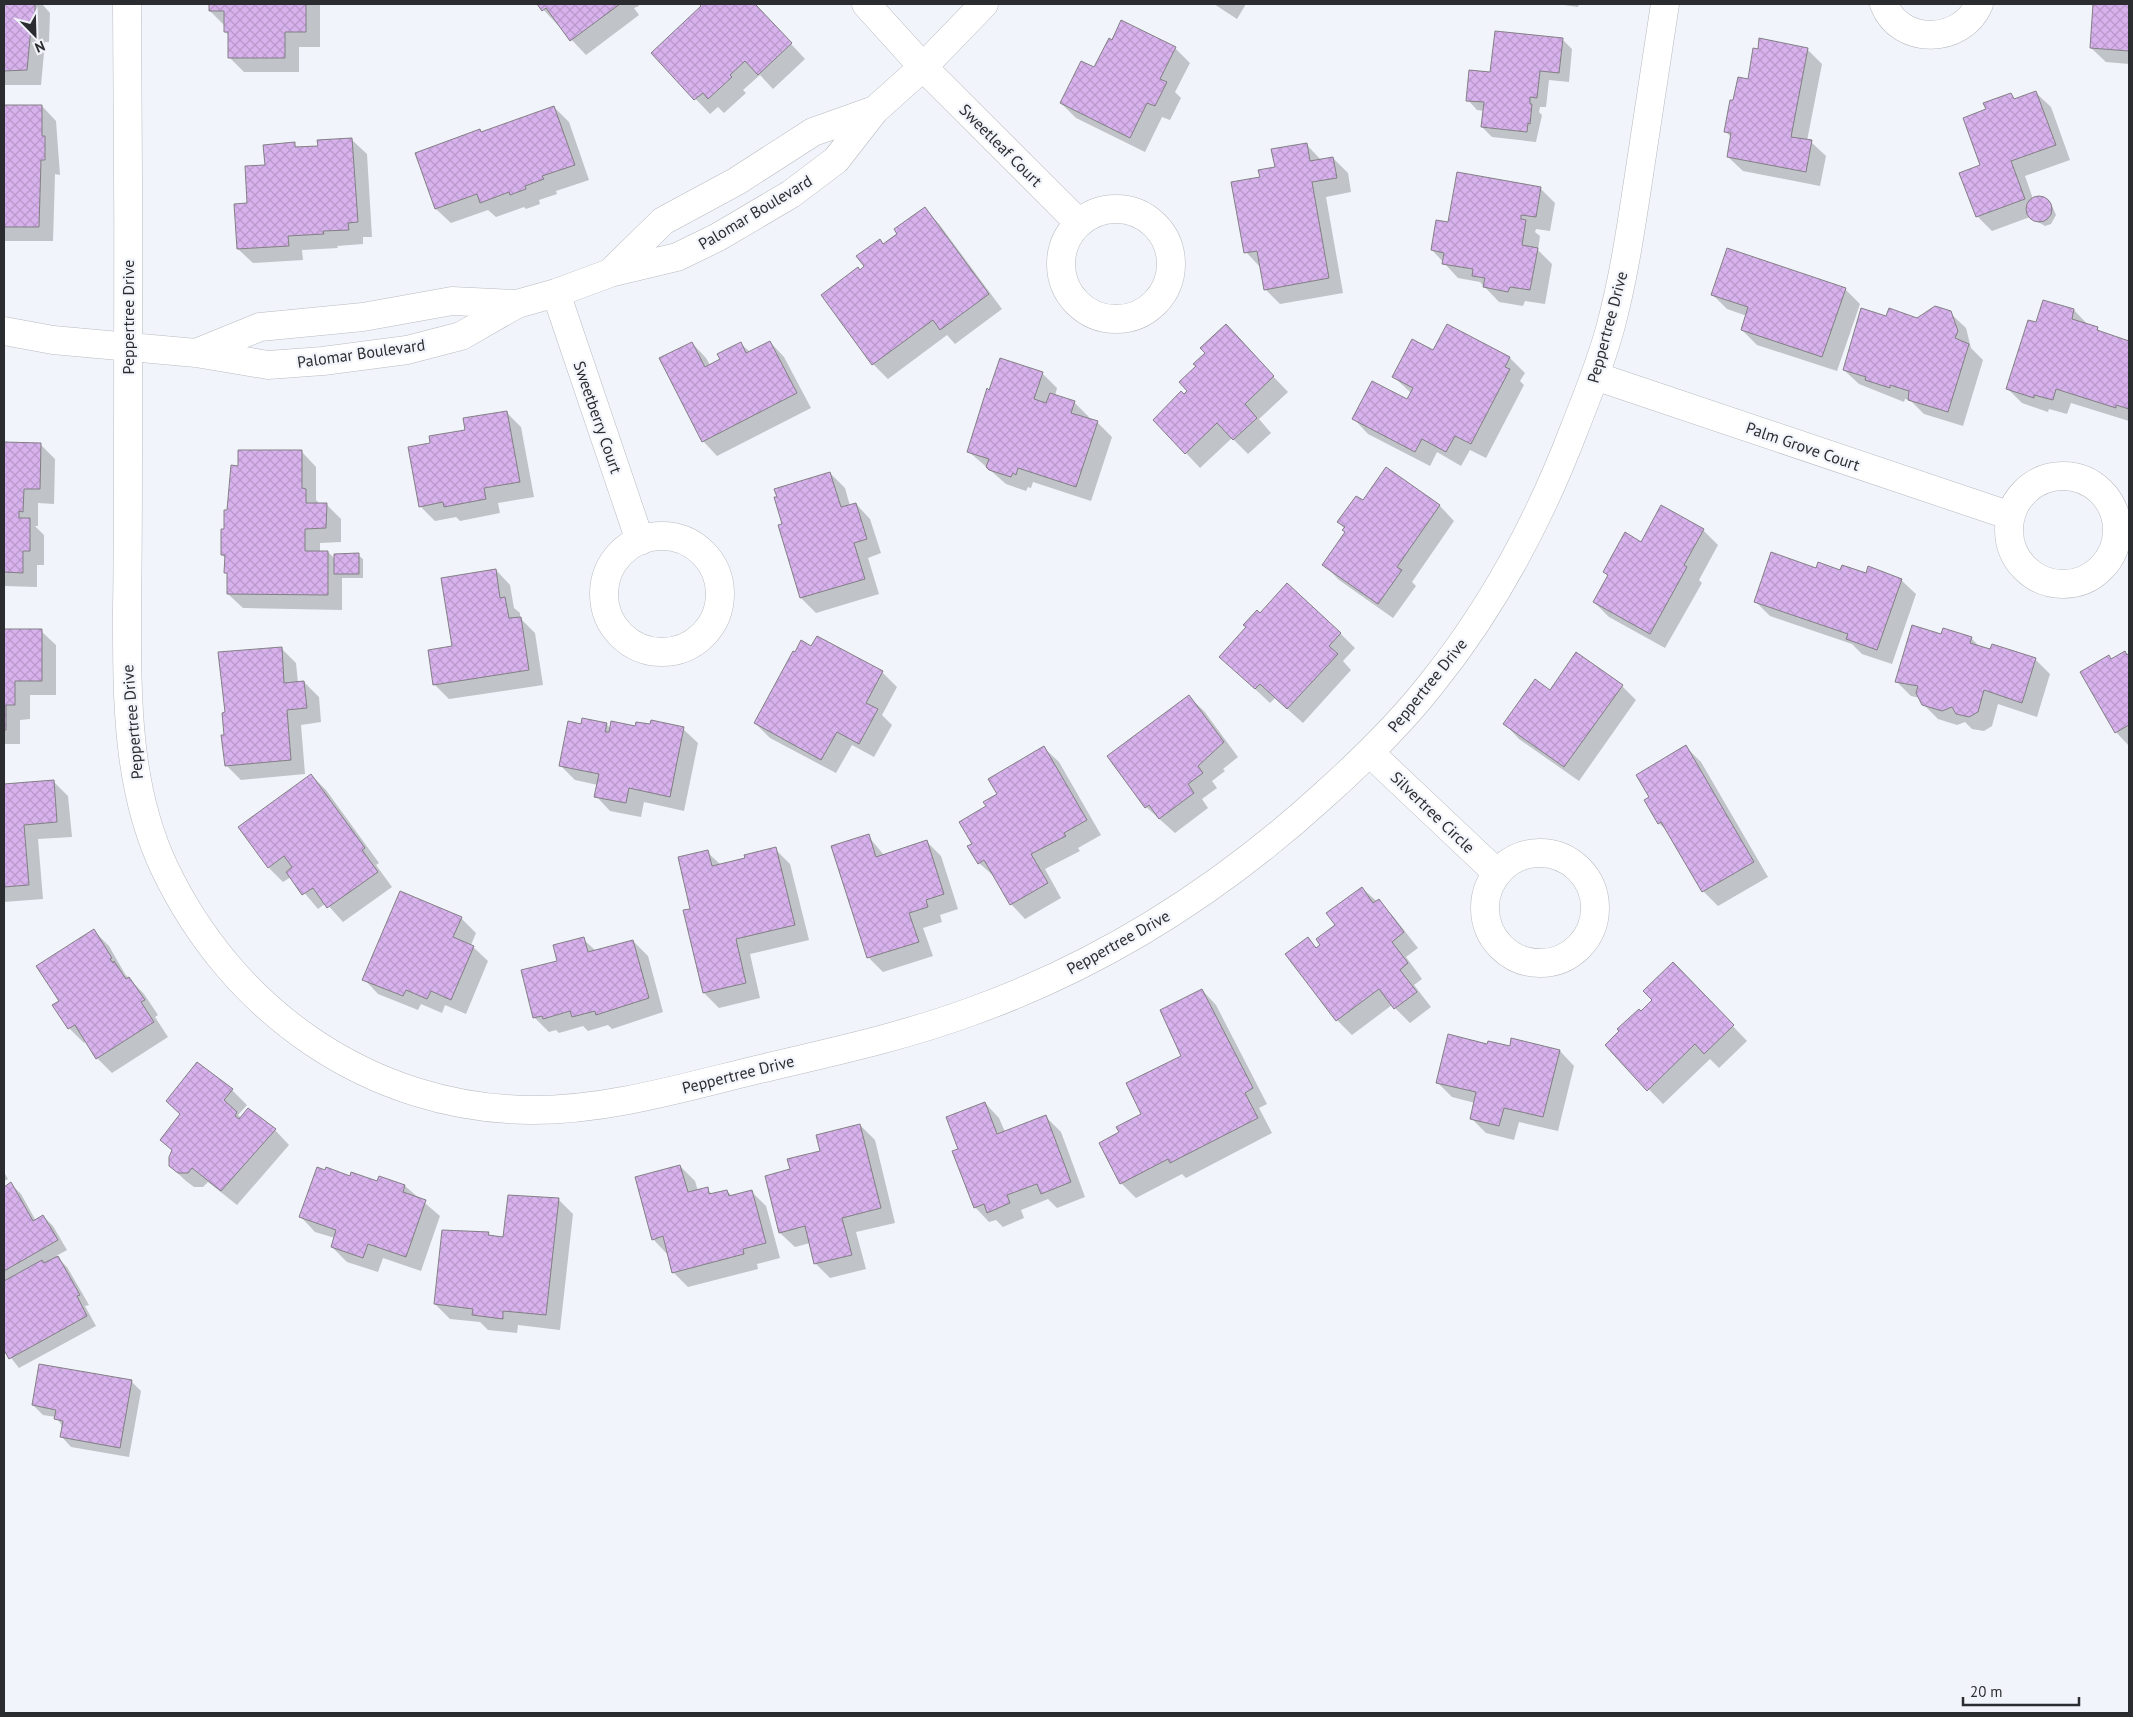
<svg xmlns="http://www.w3.org/2000/svg" width="2133" height="1717" viewBox="0 0 2133 1717" font-family="'PT Sans',sans-serif">
	<style>
		.shadow { fill: #0003 }
		.building { fill: url(#building-cross-hatch); stroke: #838085 }
		.lines { fill: none; stroke-linecap: round; stroke-linejoin: round }
		.minor-casing { stroke: #b8bbc0; stroke-width: 29 }
		.minor { stroke: #fff; stroke-width: 28 }
		.labels { text-anchor: middle; dominant-baseline: central; stroke-width: 4.5; stroke-linejoin: round; paint-order: stroke }
		.street-label { font-size: 16px; fill: #2b2c2f; stroke: #f1f4fa }
	</style>
	<defs>
		<pattern id="building-cross-hatch" width="8" height="8" patternUnits="userSpaceOnUse" patternTransform="scale(1.25)"><rect width="8" height="8" fill="#d7b2ec"/><path d="M0 0l8 8M0 8l8-8" fill="none" stroke="#b999cb"/></pattern>
	</defs>
	<rect width="100%" height="100%" fill="#f1f4fa"/>
	<!-- shadow -->
	<path class="shadow" d="M4,4H42L50,13L49,42H45L41,85H4Z
		M210,4H320V47H299V72H244L229,57L230,36L225,32V26L210,11Z
		M538,4H638L639,6L634,8L639,15L586,55Z
		M701,4H754L805,59L773,89L760,75L743,90L746,93L724,113L718,107L710,114L652,53L702,6Z
		M1214,4H1246L1237,19Z
		M1557,4H1579L1578,7Z
		M2095,4H2129V64L2106,62L2091,48Z
		M1122,21L1175,48L1190,63L1175,92L1181,98L1170,120L1162,117L1145,152L1076,118L1061,103L1094,69Z
		M1562,39L1572,49L1569,82L1549,80L1546,107H1540L1539,112L1542,115L1536,142L1492,137L1482,127L1484,111L1477,110L1468,100L1491,74Z
		M1807,49L1822,64L1807,141L1811,142L1826,156L1820,186L1743,171L1728,157L1731,137L1725,131L1734,102L1748,81Z
		M2036,93L2051,107L2070,160L2025,176L2033,199L2040,198L2047,201L2052,206L2056,215L2051,224L2045,226L2030,217L1992,231L1977,216L1987,110L2011,94L2016,100Z
		M4,106H42L56,121L60,175L55,174L53,241H4Z
		M554,107L569,122L589,180L556,191L557,194L539,200L540,204L526,209L524,207L496,217L488,210L451,223L436,209L480,130L482,133Z
		M352,140L367,154L372,237H363V244L337,246L338,248L302,250L303,260L253,263L238,249L249,204L266,166L294,144L299,148L319,147Z
		M1306,144L1322,161L1333,158L1348,173L1351,192L1326,197L1343,293L1280,304L1265,289L1260,267L1246,252L1261,178Z
		M1540,188L1555,203L1550,231L1536,229L1535,232L1540,236L1538,250L1552,264L1545,304L1525,301L1523,306L1499,302L1480,282L1458,278L1432,250L1449,224Z
		M925,209L939,224L1002,309L955,344L947,335L888,379L873,364L860,271L866,267L880,240L884,244Z
		M1845,289L1860,304L1837,371L1757,345L1742,330L1747,316L1727,309L1712,294Z
		M2074,310L2089,326L2097,328L2102,333L2129,342V421L2071,403L2067,414L2049,409L2048,412L2022,403L2007,388L2036,324Z
		M1950,313L1966,328L1971,348L1983,360L1963,426L1924,414L1910,400L1905,399L1904,402L1859,384L1844,370L1886,318L1917,320Z
		M1447,326L1510,358L1525,373L1520,381L1524,385L1486,458L1470,450L1461,466L1437,452L1430,466L1368,434L1354,419L1408,400L1411,393L1394,377L1434,352Z
		M1240,341L1288,392L1259,419L1271,433L1248,454L1232,438L1200,468L1186,453L1184,395L1189,391L1198,366L1207,353Z
		M770,342L784,357L811,408L717,456L703,441L692,343L706,358L710,365L721,360L740,343L750,352Z
		M1042,373L1057,388L1055,396L1074,402L1089,417L1088,419L1097,422L1112,437L1091,501L1033,482L1031,488L1028,487L1026,491L1006,484L968,451L990,391Z
		M506,412L521,427L534,497L498,503L500,513L460,521L456,517L435,521L420,506L432,444L467,431Z
		M4,444H40L55,459L54,504L38,503V526H35L44,535V565H37V587L4,586Z
		M302,452L316,467V500L320,504H326L341,519V542L320,543V552H328L335,559L358,555L363,559V578H342V610L243,608L228,594V575L226,572V559L222,555L229,511L239,467Z
		M1386,469L1440,506L1454,521L1412,582L1416,586L1393,618L1339,580L1324,565L1347,533L1339,522L1363,502Z
		M830,473L845,488L850,506L856,504L870,519L881,553L868,558L879,594L816,613L801,598L780,526Z
		M1703,530L1718,545L1699,580L1702,583L1665,648L1609,617L1594,602L1609,577L1604,572L1641,543Z
		M1817,569L1901,580L1916,594L1892,664L1862,654L1852,644L1770,616L1755,601Z
		M496,570L510,585L514,608L520,613V618L535,633L543,685L449,699L434,684Z
		M1260,614L1340,633L1355,648L1343,661L1351,670L1303,723L1275,698L1270,703L1221,657Z
		M4,631H41L56,645V695H30V719L20,720V744H4Z
		M1941,636L1971,638L1980,647L2035,659L2050,674L2037,717L1998,704L1992,726L1984,731L1972,729L1965,722L1957,725L1938,719L1923,704L1920,698L1911,696L1896,681Z
		M817,638L882,672L897,687L882,715L892,725L874,757L852,745L836,773L770,738L755,723Z
		M281,648L296,663L298,683L304,682L319,697L321,722L301,725L305,774L241,780L226,765V713Z
		M2125,652L2129,655V746L2116,732L2109,657L2112,660Z
		M1622,686L1636,700L1579,781L1519,739L1505,724L1550,692Z
		M1189,697L1204,711L1238,757L1223,769L1225,771L1212,781L1217,788L1202,799L1208,808L1175,833L1146,807Z
		M606,724L611,729H683L698,743L684,811L644,802L641,817L610,811L596,796L598,785L575,780L560,765L582,726Z
		M1686,747L1701,762L1768,877L1718,906L1703,891L1670,834L1659,823L1651,797Z
		M1044,748L1059,762L1101,835L1078,848L1080,851L1045,869L1061,898L1025,919L1011,904L995,877L979,863L974,845L988,807Z
		M311,775L326,790L379,863L376,865L392,887L343,922L326,903L318,909L291,877L283,882L269,868Z
		M53,781L68,796L72,837L38,839L43,899L4,902V785Z
		M868,836L884,855L926,841L941,856L958,909L940,915L942,922L923,928L933,956L883,972L868,957Z
		M775,849L790,864L809,940L750,954L760,998L719,1008L704,993L684,911L692,910L707,852L721,865Z
		M1362,888L1393,916L1418,948L1406,957L1422,979L1414,985L1431,1007L1410,1023L1392,1005L1352,1035L1337,1020L1287,954L1308,939L1317,948Z
		M461,918L476,933L471,945L488,961L466,1014L445,1005L442,1013L421,1004L418,1010L378,994L364,979Z
		M94,931L109,946L125,974L144,994L158,1015L155,1017L168,1037L112,1073L97,1058L86,1041L84,1043L69,1028L61,1001Z
		M583,939L596,951L633,941L648,956L663,1012L612,1029L608,1025L588,1031L583,1026L559,1033L556,1030L549,1032L534,1017L559,962Z
		M1688,979L1747,1041L1719,1068L1710,1059L1663,1104L1606,1045Z
		M1202,990L1216,1005L1267,1104L1259,1108L1272,1133L1186,1178L1182,1174L1136,1198L1121,1183L1142,1114L1183,1056Z
		M1488,1046L1560,1051L1574,1066L1558,1131L1519,1122L1514,1140L1486,1133L1471,1118L1475,1103L1452,1097L1437,1082Z
		M197,1063L232,1090L247,1105L238,1115L241,1118L275,1130L289,1145L237,1205L208,1182L203,1187H194L186,1181L170,1166L173,1151L162,1140L181,1115L167,1101Z
		M985,1103L999,1118L1005,1132L1046,1117L1061,1132L1085,1197L1057,1208L1048,1199L1021,1210L1024,1218L1003,1227L996,1220L989,1222L975,1207L960,1149Z
		M860,1125L875,1140L895,1223L856,1232L866,1269L830,1278L815,1263L810,1243L795,1247L780,1233L791,1170Z
		M680,1166L695,1181L698,1191L707,1189L713,1195L727,1191L733,1197L752,1192L766,1206L780,1258L757,1264L758,1269L688,1287L673,1272L667,1254L653,1239Z
		M4,1172L8,1179L4,1181Z
		M380,1178L405,1186L440,1216L421,1271L383,1258L378,1272L347,1262L332,1247L335,1238L315,1232L301,1217L378,1183Z
		M11,1184L21,1194L36,1221L43,1216L53,1226L67,1250L56,1256L67,1267L89,1305L85,1306L96,1326L19,1368L4,1349V1188Z
		M558,1199L573,1214L560,1330L518,1325L517,1333L488,1330L480,1322L450,1319L435,1304L488,1233L492,1237L504,1239Z
		M131,1381L141,1391L129,1457L71,1447L62,1437L63,1427L56,1417L43,1415L33,1405Z"/>
	<!-- building -->
	<path class="building" d="M4,4H35V28H31L27,70L4,71Z
		M209,4H306V32H285V58H228V32H224V11H209Z
		M537,4H620L570,41L546,8L542,11Z
		M699,4H755L792,43L758,75L745,61L730,75L732,77L708,99L703,93L694,100L651,53L701,6Z
		M2093,4H2129V51L2090,48Z
		M1121,20L1176,47L1160,79L1167,82L1155,106L1147,103L1130,138L1060,103L1081,61L1094,67L1109,38L1112,40Z
		M1495,31L1563,38L1559,73L1540,71L1537,98L1530,97V104H1532L1530,124L1528,123L1527,132L1481,127L1484,102L1466,101L1469,70L1490,72Z
		M1759,38L1808,48L1791,137L1812,140L1806,172L1727,157L1731,133L1724,132L1730,100H1733L1738,77L1748,79L1753,48L1758,49Z
		M2036,91L2056,145L2011,161L2025,199L1976,217L1959,173L1980,165L1963,118L1986,109L1983,103L2011,93L2014,99Z
		M4,105H42V136H45V160H41L39,227H4Z
		M554,106L575,165L542,176L544,179L525,186L526,189L510,195L509,192L480,203L477,194L435,209L415,153L480,129L481,132Z
		M352,138L358,222L348,223L349,230L323,231L324,234L288,236L289,246L237,249L234,204L247,203L245,166L265,165L263,145L295,142V147L318,146L317,140Z
		M1307,143L1310,161L1333,157L1337,178L1312,182L1329,278L1264,290L1257,251L1244,253L1231,182L1260,177L1258,170L1275,167L1271,149Z
		M1457,172L1541,187L1536,217L1521,215V219L1526,220L1522,245L1538,248L1530,290L1510,287L1508,292L1483,287L1485,278L1472,276L1473,269L1442,264L1444,253L1431,250L1436,220L1448,222Z
		M2026 209a13 13 0 1 1 26 0a13 13 0 1 1-26 0Z
		M925,207L989,294L940,330L933,320L872,365L821,295L858,267L860,270L864,266L856,256L880,239L883,244L897,234L894,229Z
		M1727,248L1846,288L1822,357L1741,330L1748,307L1711,295Z
		M2043,300L2074,309L2072,319L2098,327L2097,330L2129,341V409L2116,405V408L2056,389L2053,400L2034,395V398L2006,389L2028,320L2036,322Z
		M1935,306L1951,311L1958,331L1955,338L1969,344L1948,412L1908,400L1909,391L1890,385V388L1865,380L1866,377L1843,370L1861,308L1886,316L1889,308L1917,318Z
		M1226,324L1274,376L1245,404L1257,418L1233,440L1217,423L1185,454L1153,420L1181,391L1184,394L1187,391L1179,382L1196,366L1193,364L1205,353L1200,348Z
		M1447,324L1510,357L1505,367L1510,369L1471,444L1455,436L1446,452L1422,439L1415,452L1352,419L1372,381L1407,399L1413,388L1392,377L1412,339L1433,350Z
		M770,341L797,393L702,442L659,358L692,342L705,367L720,359L717,354L741,342L746,353Z
		M1000,358L1043,372L1034,399L1046,403L1050,393L1075,401L1071,413L1098,421L1076,487L1018,468L1016,475L1013,473L1011,477L989,470L986,467L989,459L967,452L987,388L989,390Z
		M507,411L520,482L484,488L486,499L444,507L443,502L419,507L408,447L430,443L429,436L465,430L463,418Z
		M4,442L41,443L40,489H24L23,512L19,511V518H30V551H23V573L4,572Z
		M238,450H302V488L306,489V503H327L326,528L305,529V551H328V595L227,594V573H224L225,555H221V529H224V510H227L231,465L238,466Z
		M1386,467L1440,505L1397,567L1402,570L1378,604L1322,565L1345,532L1342,530L1345,527L1337,522L1356,496L1363,500Z
		M830,472L841,507L856,503L867,539L854,543L865,579L800,598L778,525L782,524L774,497H777L774,489Z
		M1661,505L1704,529L1684,565L1687,567L1650,634L1593,602L1608,575L1603,572L1625,532L1641,542Z
		M1771,552L1816,568L1818,562L1840,570L1842,565L1866,573L1868,566L1902,579L1877,650L1846,639L1848,634L1754,602Z
		M359,553V574H334V554Z
		M496,569L500,598L505,597L509,618L521,617L529,670L433,685L428,650L452,646L441,578Z
		M1287,583L1341,633L1329,646L1338,654L1287,709L1260,684L1255,689L1219,657L1246,627L1243,625L1257,610L1260,613Z
		M1912,625L1941,634L1943,628L1972,637L1970,643L1990,649L1992,644L2036,658L2022,703L1984,690L1978,712L1969,717L1956,714L1952,707L1942,711L1922,705L1916,693L1918,686L1895,682Z
		M4,629H42V681H15V705H6V730H4Z
		M817,636L883,671L866,703L878,709L859,744L837,732L821,760L754,723L793,651L795,652L801,640L811,646Z
		M282,647L284,683L304,681L307,708L287,710L291,760L225,766L221,735H224L222,713L225,712L218,652Z
		M2125,651L2127,655L2129,653V725L2115,733L2080,672L2109,655L2111,659Z
		M1576,652L1623,685L1564,767L1503,724L1535,679L1550,690Z
		M1189,695L1224,742L1198,766L1203,773L1188,784L1194,793L1159,819L1149,805L1145,808L1107,756Z
		M582,718L607,723L605,732H609L611,721L635,726L636,722L650,724L651,720L684,727L670,797L629,788L626,803L594,797L599,774L559,766L568,721L581,724Z
		M1686,745L1754,862L1702,892L1661,822L1658,824L1644,800L1649,797L1636,775Z
		M1044,746L1087,820L1064,833L1066,836L1031,854L1048,883L1010,905L984,860L978,864L967,846L972,844L959,822L986,806L983,802L997,794L988,779Z
		M311,774L365,848L362,850L378,872L327,908L313,888L302,895L286,872L292,867L284,856L268,868L238,827Z
		M54,780L57,822L24,825L29,885L4,887V784Z
		M869,834L876,857L927,840L944,894L926,900L928,907L909,913L919,942L867,958L831,846Z
		M776,847L795,925L736,939L746,983L703,993L683,910L690,909L678,857L708,850L712,866L745,858L744,855Z
		M1362,887L1373,903L1379,899L1404,932L1392,942L1408,963L1400,970L1417,992L1394,1009L1379,989L1336,1021L1285,954L1308,937L1316,948L1320,945L1316,939L1335,925L1326,913Z
		M400,891L462,917L453,937L474,946L451,1000L431,991L427,999L406,990L403,996L362,980Z
		M94,929L112,958L110,959L113,963L114,961L126,979L129,977L145,1000L141,1002L154,1022L96,1059L75,1025L68,1029L52,1005L59,1001L36,966Z
		M584,937L588,952L633,940L649,998L596,1015L595,1011L572,1017L570,1011L543,1019L542,1016L533,1018L521,970L557,961L553,945Z
		M1673,962L1734,1025L1704,1054L1695,1044L1647,1091L1605,1045L1619,1031L1617,1029L1639,1009L1641,1011L1652,1000L1643,991Z
		M1202,989L1253,1088L1245,1093L1258,1118L1170,1163L1168,1159L1120,1184L1099,1143L1119,1132L1116,1127L1141,1114L1126,1083L1181,1056L1160,1010Z
		M1448,1034L1487,1044L1488,1041L1510,1046L1511,1038L1560,1050L1543,1117L1504,1108L1499,1126L1470,1119L1476,1092L1436,1083Z
		M197,1062L233,1089L224,1100L237,1112L235,1116L239,1119L248,1108L276,1129L221,1191L192,1168L188,1173H178L169,1166V1157L172,1150L160,1140L180,1114L166,1101Z
		M985,1102L997,1134L1046,1115L1071,1182L1041,1194L1037,1184L1007,1195L1010,1203L987,1213L984,1204L974,1208L952,1151L958,1149L946,1117Z
		M860,1124L881,1208L842,1218L852,1255L814,1264L805,1226L779,1233L765,1176L790,1169L787,1159L820,1151L816,1135Z
		M680,1165L688,1192L708,1187L709,1194L727,1190L729,1196L752,1190L766,1243L743,1249L744,1254L672,1273L663,1236L652,1240L635,1177Z
		M317,1167L325,1170L326,1167L350,1176L351,1172L377,1181L379,1176L405,1185L403,1192L426,1200L406,1257L368,1244L363,1258L331,1247L336,1230L299,1217Z
		M11,1182L33,1221L43,1215L58,1240L4,1271V1187Z
		M508,1195L559,1198L546,1315L503,1311V1319L472,1315L473,1309L434,1304L442,1230L489,1232L488,1235L503,1237Z
		M58,1256L80,1295L77,1296L87,1316L9,1359L4,1350V1281L42,1260L44,1263Z
		M39,1364L132,1380L120,1448L60,1437L63,1421L54,1419L56,1410L32,1405Z"/>
	<g class="lines">
		<defs>
			<path id="minor" d="M127,4C128,149 129,293 128,438C128,495 128,552 127,609C127,696 126,786 164,867C232,1011 370,1109 532,1110C610,1110 685,1087 760,1069C831,1052 902,1037 970,1012C1102,965 1221,889 1324,795C1363,760 1400,724 1432,683C1494,606 1540,519 1575,427C1588,394 1602,360 1611,325C1623,280 1630,234 1637,188C1646,126 1656,65 1665,4
				M866,4L923,67L1079,223
				M1884,4C1900,46 1962,44 1979,4
				M1061 264a55 55 0 1 1 110 0a55 55 0 1 1-110 0Z
				M610,273L663,221L737,181L813,132L875,110
				M556,293L640,541
				M4,331L53,340L196,353L268,365L323,361L407,350L461,336L517,304L556,293L610,273L677,257L718,237L791,194L836,160L875,110L923,67L984,4
				M196,353L260,327L363,317L452,301L517,304
				M1595,376L2011,516
				M2009 530a54 54 0 1 1 108 0a54 54 0 1 1-108 0Z
				M604 594a58 58 0 1 1 116 0a58 58 0 1 1-116 0Z
				M1370,753L1496,872
				M1485 908a55 55 0 1 1 110 0a55 55 0 1 1-110 0Z"/>
		</defs>
		<!-- minor casing -->
		<use href="#minor" class="minor-casing"/>
		<!-- minor -->
		<use href="#minor" class="minor"/>
	</g>
	<g class="labels">
		<!-- street labels -->
		<g class="street-label">
			<text transform="translate(1001 145) rotate(45)">Sweetleaf Court</text>
			<text transform="translate(755 212) rotate(-31)">Palomar Boulevard</text>
			<text transform="translate(128 317) rotate(-90)">Peppertree Drive</text>
			<text transform="translate(1607 327) rotate(-75)">Peppertree Drive</text>
			<text transform="translate(361 353) rotate(-8)">Palomar Boulevard</text>
			<text transform="translate(598 417) rotate(71)">Sweetberry Court</text>
			<text transform="translate(1803 446) rotate(19)">Palm Grove Court</text>
			<text transform="translate(1427 685) rotate(-51)">Peppertree Drive</text>
			<text transform="translate(132 722) rotate(-95)">Peppertree Drive</text>
			<text transform="translate(1433 812) rotate(44)">Silvertree Circle</text>
			<text transform="translate(1118 942) rotate(-29)">Peppertree Drive</text>
			<text transform="translate(738 1074) rotate(-14)">Peppertree Drive</text>
		</g>
	</g>
	<!-- border -->
	<rect width="2133" height="1717" fill="none" stroke="#2b2c2f" stroke-width="10"/>
	<!-- north arrow -->
	<g transform="translate(35 35) rotate(157)" stroke="#f1f4fa" stroke-width="4" paint-order="stroke">
	<path d="M0-4L9 19L0 12L-9 19Z" fill="#2b2c2f"/>
	<text y="-8" font-size="14" font-weight="bold" text-anchor="middle" fill="#2b2c2f">N</text>
	</g>
	<!-- scale -->
	<path d="M1963 1697v8h116v-8" fill="none" stroke="#2b2c2f" stroke-width="2.5"/>
	<text x="1970" y="1697" font-size="15" fill="#2b2c2f" stroke="#f1f4fa" stroke-width="4" paint-order="stroke">20 m</text>
</svg>
